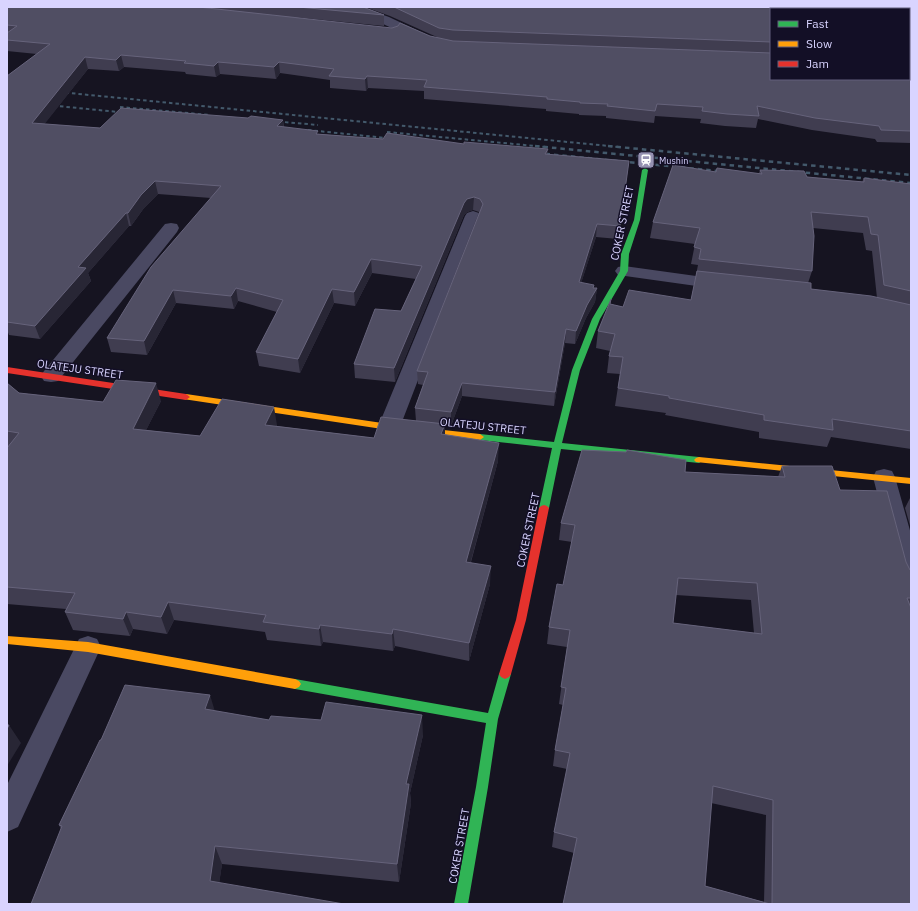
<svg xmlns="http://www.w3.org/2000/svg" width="918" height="911" viewBox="0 0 918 911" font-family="'IBM Plex Sans',sans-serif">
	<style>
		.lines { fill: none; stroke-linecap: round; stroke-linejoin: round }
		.street { fill: #4a4962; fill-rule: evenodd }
		.fast { fill: #30b455; fill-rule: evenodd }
		.slow { fill: #ff9f0a; fill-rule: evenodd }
		.jam { fill: #e5322d; fill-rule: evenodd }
		.rail-far1 { stroke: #43596b; stroke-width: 2; stroke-dasharray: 3.5 3; stroke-linecap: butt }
		.rail { stroke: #43596b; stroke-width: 2.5; stroke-dasharray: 4.5 4; stroke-linecap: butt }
		.wall { fill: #403d50; fill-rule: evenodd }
		.shaded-wall { fill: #282635 }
		.building { fill: #504e63; stroke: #66637b; fill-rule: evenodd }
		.labels { text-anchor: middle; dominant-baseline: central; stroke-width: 3; stroke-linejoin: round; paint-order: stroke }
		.far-poi-label { font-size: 9px; fill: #d9d4ff; stroke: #130f26; text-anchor: start }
		.street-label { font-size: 11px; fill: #d9d4ff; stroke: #130f26 }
	</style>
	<rect width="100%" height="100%" fill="#161421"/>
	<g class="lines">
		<!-- street -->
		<path class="street" d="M344,7H361L389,17L429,36L431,39L429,42H421L381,23L346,9Z
			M473,211L479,213L481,216L400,427L397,432L389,434L381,432L378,427L465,216L467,213Z
			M171,223L177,224L179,228L177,232L58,381L51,382L44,381L41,376L44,371L165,224Z
			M624,266L725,280L731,281L734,285L731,289L725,290L618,275L615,271L618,267Z
			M884,469L892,471L895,477L911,534V589L902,586L899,579L873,477L876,471Z
			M88,636L97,639L101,647L18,827L7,832V785L79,639Z"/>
		<!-- fast -->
		<path class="fast" d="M645,168L648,170L640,220L629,254L628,271L600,319L580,370L562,443L699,457L704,460L699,463L561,449L549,508L547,510H541L539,508L552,448L480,440L476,437L480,434L554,442L572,370L592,319L620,271L621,254L634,220L642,170Z
			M505,669L509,671L511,674L498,719L488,787L468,904H454L476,787L486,723L295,689L291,687L289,684L291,681L295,679L488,713L499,674L501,671Z"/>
		<!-- slow -->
		<path class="slow" d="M186,394L389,424L480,434L484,437L480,440L389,430L183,399L182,397L183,395Z
			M699,457L911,478V484L696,462L694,460L696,458Z
			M7,636L88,642L295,679L299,681L301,684L299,687L295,689L88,652L7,644Z"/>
		<!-- jam -->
		<path class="jam" d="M7,367L186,394L190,397L186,400L7,373Z
			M544,505L547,506L549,508L526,620L511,674L509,677L505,679L501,677L499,674L516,620L539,508L541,506Z"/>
		<!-- rail-far1 -->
		<path class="rail-far1" d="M59,92L619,147
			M47,105L129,113
			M120,107L210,115
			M272,121L318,125
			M308,130L396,139
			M387,132L546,147"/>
		<!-- rail -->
		<path class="rail" d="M535,146L911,183
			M608,146L911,175
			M537,153L728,172"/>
	</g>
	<!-- wall -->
	<path class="wall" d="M7,7H363L384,15V26L294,17L430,36L439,38L390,16L365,7H768L771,9V79L909,9H773V7H911V143L877,142L875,139L812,130L758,119L756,128L725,126L700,123L701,119L655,116L654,123L606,118V116L579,115V114L546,111V109L424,99V91L368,88L366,91L330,88V80L280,73L276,79L220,74L216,77L186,74L185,72L124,67L119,71L88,69L44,124L100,128L248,118L283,120L284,127L319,134L383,139L548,149L547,155L629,161L618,239L596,237L581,283L594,288H597L595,302L586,318L575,344L565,343L554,406L462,396L451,426L445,425V435L498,461L471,562L490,584L469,661L395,646L393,651L323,642L321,646L267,640L265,632L174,620L167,634L133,629L130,636L73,630L65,612L66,609L7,604V383L19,393L103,402L161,401L146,430L200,436L277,425V426L374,438L416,421L415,408L423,385L418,384L417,371L479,212L473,210L467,212L464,215L395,382L355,378L354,364L401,311L416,279L372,273L355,306L334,303L300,373L259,366L256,352L277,312L238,301L234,309L176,303L147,355L111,352L107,338L211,198L158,194L144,208L131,226H129L88,273L91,281L40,339L9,335L7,330V76L37,54L7,51Z
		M760,170L807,177L862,182L864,178L911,184V449L831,437L827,447L759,438V432L665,415L666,413L615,406L620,374L607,373L609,356L610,351L596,348L598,331L610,304L623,307L691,300L698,265L691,264L695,244L650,238L653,222L716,172L759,173ZM813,228L863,233L866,250L872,251L877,298L811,289L808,283L812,271Z
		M782,466L840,490L906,562L910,570L911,571V904H563L574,853L552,847L554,832L567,769L553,766L555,750L563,705L559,704L567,647L547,644L549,627L563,585L572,542L559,540L561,523L685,472L778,477ZM676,595L751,600L754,633L673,623ZM711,803L766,815L764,902L705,886Z
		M911,496V529L905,508Z
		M215,711L269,720L423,735L410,793L411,803L399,882L222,864L219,883L31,904L61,829L59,825L101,740Z"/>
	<!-- shaded-wall -->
	<path class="shaded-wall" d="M121,55L124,67L119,71L116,60Z
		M85,57L88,69L36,135L32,123Z
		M218,62L220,74L216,77L214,66Z
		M279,62L280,73L276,79L274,67Z
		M367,76L368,88L366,91L365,79Z
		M283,120L284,132L277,126Z
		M155,181L158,194L144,208L131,226L128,213L141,195Z
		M474,197L473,210L467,212L464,215L395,382L394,368L464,203L467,199Z
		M126,213L129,226L88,273L91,281L40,339L35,326L78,267Z
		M597,224L596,237L577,296L579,282Z
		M371,259L372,273L355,306L354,292Z
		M594,285L593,295L597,288L595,302L586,318L575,344L576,331L587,305Z
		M236,288L238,301L234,309L231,296Z
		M332,289L334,303L300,373L298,359Z
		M173,290L176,303L147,355L144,341Z
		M566,329L565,343L554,406L555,392Z
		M156,383L161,401L138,446L133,429Z
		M462,383V396L451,426V412Z
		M274,407L277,425L268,442L265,425Z
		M445,424V442L441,434Z
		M499,443L498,461L466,579V562Z
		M491,566L490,584L469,661V643Z
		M168,602L174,620L167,634L161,617Z
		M126,612L133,629L130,636L123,619Z
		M320,625L323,642L321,646L319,629Z
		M393,629L395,646L393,651L392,634Z
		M210,695L216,715L205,709Z
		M422,715L423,735L410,793L411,803L399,882L397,864L406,784Z
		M9,725L21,743L7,766V729Z
		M215,846L222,864L217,899L210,881Z"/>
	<!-- building -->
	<path class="building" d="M7,7H198L392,28L398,26L400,23L430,36L453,41L771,53V79H909V9H774V7H911V131L881,130L879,126L815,118L757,106L759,116L727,114L702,111L703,107L657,104L655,111L607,106L608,104L580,103V102L547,99V97L424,87L427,80L367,76L365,79L329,76L334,69L279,62L274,67L218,62L214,66L184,63L186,61L121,55L116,60L85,57L32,123L100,128L121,108L248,118L251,116L283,120L277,126L318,131L316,134L383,139L387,133L464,144V142L548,149L545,154L629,161L620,226L597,224L579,282L594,285L593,288H597L587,305L576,331L566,329L555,392L462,383L451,412L415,408L428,372L417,371L483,204L480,199L474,197L467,199L464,203L394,368L354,364L375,309L401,311L422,266L371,259L354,292L332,289L298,359L256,352L283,300L236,288L231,296L173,290L144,341L107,338L151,267L221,186L155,181L141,195L128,213H126L78,267L86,268L35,326L7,322V76L50,44L7,40V33L17,26L7,25Z
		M298,7H363L384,15Z
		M394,7H768L772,9H771V42L453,30L439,28Z
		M673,165L716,172L717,168L762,174L760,170L804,171L807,177L864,182V178L911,184V291L884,285L878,235L871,234L868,217L811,212L814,236L812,271L699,259L701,249L694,247L700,228L653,222Z
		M697,271L811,283V289L871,296L911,305V431L832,419L833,430L764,420V415L669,398V396L618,388L623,357L609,356L615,334L598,331L611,299L610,304L623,307L629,290L691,300Z
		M116,380L156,383L133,429L200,436L222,399L274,407L265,425L374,438L381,417L445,424L441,434L499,443L466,562L491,566L469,643L393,629L392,634L320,625L319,629L263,622L266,615L168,602L161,617L126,612L123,619L65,612L75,593L7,587V448L19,433L7,431V383L19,393L103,402Z
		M582,450L626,452L627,450L686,460L685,472L785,477L782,466H832L840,490L887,491L906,562L910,570L911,571V598H907L911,608V904H772L773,800L713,786L705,886L770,904H563L577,838L554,832L570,753L555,750L566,688L561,687L570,630L549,627L557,584L563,585L575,525L561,523ZM678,578L757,583L762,634L673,623Z
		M125,685L210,695L205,709L269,720L271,716L321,720L326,702L422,715L406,784H409L397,864L215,846L210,881L344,904H31L62,826L59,825L100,740H101Z
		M7,725H9L7,729Z"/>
	<!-- icons -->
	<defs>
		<symbol id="station-square" viewBox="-11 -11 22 22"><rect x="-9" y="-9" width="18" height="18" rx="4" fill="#9591b1" stroke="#130f26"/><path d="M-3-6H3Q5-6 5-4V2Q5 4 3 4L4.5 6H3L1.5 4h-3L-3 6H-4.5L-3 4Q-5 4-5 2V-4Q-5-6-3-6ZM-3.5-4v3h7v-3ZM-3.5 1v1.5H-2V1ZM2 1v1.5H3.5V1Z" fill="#fff"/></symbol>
	</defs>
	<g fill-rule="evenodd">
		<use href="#station-square" x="636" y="150" width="20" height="20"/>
	</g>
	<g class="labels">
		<!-- far-poi labels -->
		<g class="far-poi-label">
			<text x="659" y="160">Mushin</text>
		</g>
		<!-- street labels -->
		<g class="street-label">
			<text transform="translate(622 223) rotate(-78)">COKER STREET</text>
			<text transform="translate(80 369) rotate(8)">OLATEJU STREET</text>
			<text transform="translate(483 426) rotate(6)">OLATEJU STREET</text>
			<text transform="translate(528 530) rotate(-78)">COKER STREET</text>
			<text transform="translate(459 846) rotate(-80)">COKER STREET</text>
		</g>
	</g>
	<!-- border -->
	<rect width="918" height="911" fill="none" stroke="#d9d4ff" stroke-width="16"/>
	<!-- legend -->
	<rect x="770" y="8" width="140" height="72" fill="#130f26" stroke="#625e7d"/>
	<rect x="778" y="21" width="20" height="6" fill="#30b455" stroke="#625e7d"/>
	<text x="806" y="28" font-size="12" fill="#d9d4ff">Fast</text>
	<rect x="778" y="41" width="20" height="6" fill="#ff9f0a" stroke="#625e7d"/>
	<text x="806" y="48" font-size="12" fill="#d9d4ff">Slow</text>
	<rect x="778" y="61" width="20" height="6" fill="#e5322d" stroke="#625e7d"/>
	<text x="806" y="68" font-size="12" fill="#d9d4ff">Jam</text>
</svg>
